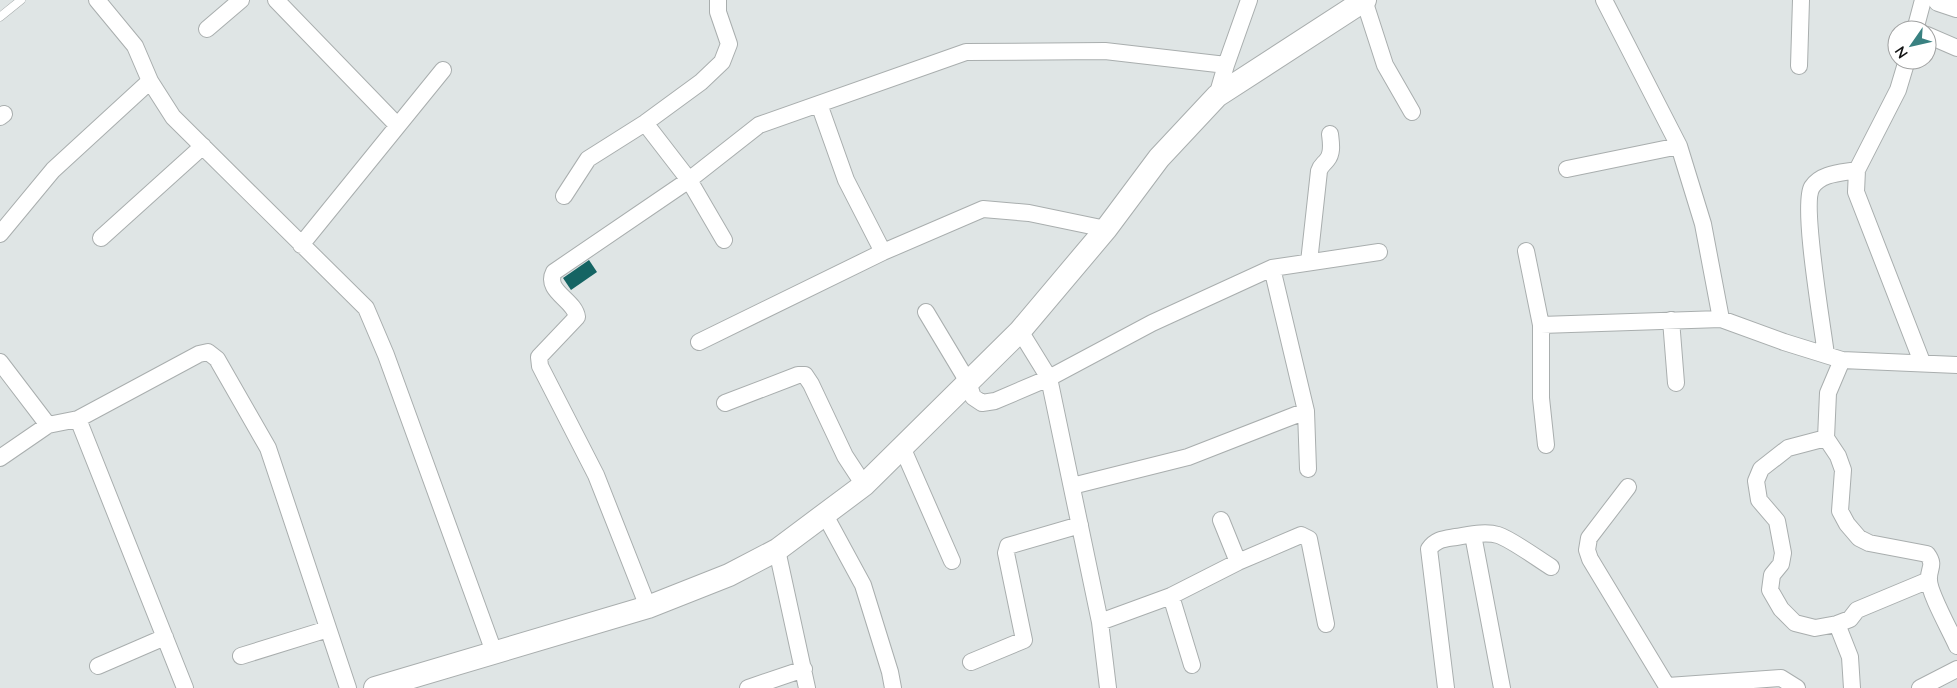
<svg xmlns="http://www.w3.org/2000/svg" width="1957" height="688" viewBox="0 0 1957 688" font-family="Lato,sans-serif">
	<style>
		.building { fill: #156463 }
		.lines { fill: none; stroke-linecap: round; stroke-linejoin: round }
		.lane-casing { stroke: #a9aeae; stroke-width: 9 }
		.street-casing { stroke: #a9aeae; stroke-width: 18 }
		.secondary-casing { stroke: #a9aeae; stroke-width: 24 }
		.lane { stroke: #fff; stroke-width: 8 }
		.street { stroke: #fff; stroke-width: 16 }
		.secondary { stroke: #fff; stroke-width: 22 }
	</style>
	<rect width="100%" height="100%" fill="#dfe5e5"/>
	<!-- building -->
	<path class="building" d="M589,260L597,272L571,290L563,278Z"/>
	<g class="lines">
		<defs>
			<path id="lane" d="M0,17L21,0"/>
			<path id="street" d="M97,0L135,46L150,81L173,117L366,308L386,355L494,652
				M276,0L397,125
				M1364,0L1385,65L1412,112
				M1604,0L1679,146L1703,224L1721,319
				M207,29L241,0
				M1915,30L1923,0
				M1927,35L1957,48
				M1907,60L1898,90L1857,170L1856,192L1922,362
				M1799,66L1801,0
				M1217,96L1226,65L1249,0
				M819,104L846,180L883,252
				M0,117L4,114
				M645,123L689,180L724,240
				M1567,169L1679,146
				M564,196L588,159L645,123L701,82L722,62L729,44L718,12V0
				M0,234L53,170L150,81
				M101,238L203,146
				M301,245L443,70
				M1526,251L1541,325V398L1546,445
				M1309,262L1319,171C1321,165 1323,165 1327,160C1333,153 1331,143 1330,134
				M1272,268L1306,411L1308,469
				M926,312L968,382L973,397L982,403L995,401L1049,378L1152,323L1272,268L1379,252
				M1671,320L1676,383
				M1541,325L1721,319L1784,342L1842,360L1957,365
				M1020,331L1049,378L1100,622L1108,688
				M699,342L883,252L983,209L1029,213L1106,229
				M1826,355C1823,329 1801,204 1812,187C1821,173 1841,173 1857,170
				M1842,360L1828,393L1826,438L1838,456L1843,470L1840,511L1847,524L1859,538L1869,543L1927,554C1936,566 1928,568 1929,580C1929,593 1951,632 1957,646
				M0,362L48,425
				M725,403L798,375H805L811,384L845,456L864,485
				M78,419L185,688
				M1826,438L1788,448L1761,469L1756,481L1759,500L1777,521L1783,553L1781,564L1772,575L1770,590L1781,609L1795,623L1815,628L1837,624L1850,619L1857,610L1929,580
				M902,447L952,561
				M0,458L48,425L78,419L199,354L208,352L217,359L268,448L348,688
				M1072,486L1188,457L1306,411
				M1628,487L1589,538L1587,550L1590,559L1668,688
				M825,515L863,585L890,672L893,688
				M1221,520L1238,562
				M1473,535L1502,688
				M777,550L807,688
				M1171,596L1192,665
				M648,607L596,475L540,366L539,357L577,317C575,300 544,291 554,272L689,180L759,125L966,52L1105,51L1226,65
				M1100,622L1171,596L1238,562L1301,535L1309,539L1326,624
				M1837,624L1850,657L1852,688
				M241,656L328,629
				M971,662L1024,640L1006,553L1008,546L1080,525
				M98,666L165,637
				M1668,686L1781,678L1797,688
				M748,688L804,669
				M1446,688L1429,549C1436,539 1444,539 1456,537C1469,535 1485,531 1498,535C1511,539 1538,559 1551,567
				M1920,688L1957,669"/>
			<path id="secondary" d="M1939,0L1957,6
				M375,688L648,607L729,575L777,550L864,485L1020,331L1106,229L1159,158L1217,96L1365,0"/>
		</defs>
		<!-- lane casing -->
		<use href="#lane" class="lane-casing"/>
		<!-- street casing -->
		<use href="#street" class="street-casing"/>
		<!-- secondary casing -->
		<use href="#secondary" class="secondary-casing"/>
		<!-- lane -->
		<use href="#lane" class="lane"/>
		<!-- street -->
		<use href="#street" class="street"/>
		<!-- secondary -->
		<use href="#secondary" class="secondary"/>
	</g>
	<!-- north arrow -->
	<g transform="translate(1912 45) rotate(236)"><circle r="24" fill="#ffffff" stroke="#a0a1a1"/>
	<path d="M0-4L9 19L0 12L-9 19Z" fill="#398181"/>
	<text y="-8" font-size="14" font-weight="bold" text-anchor="middle" fill="#121313">N</text>
	</g>
</svg>
